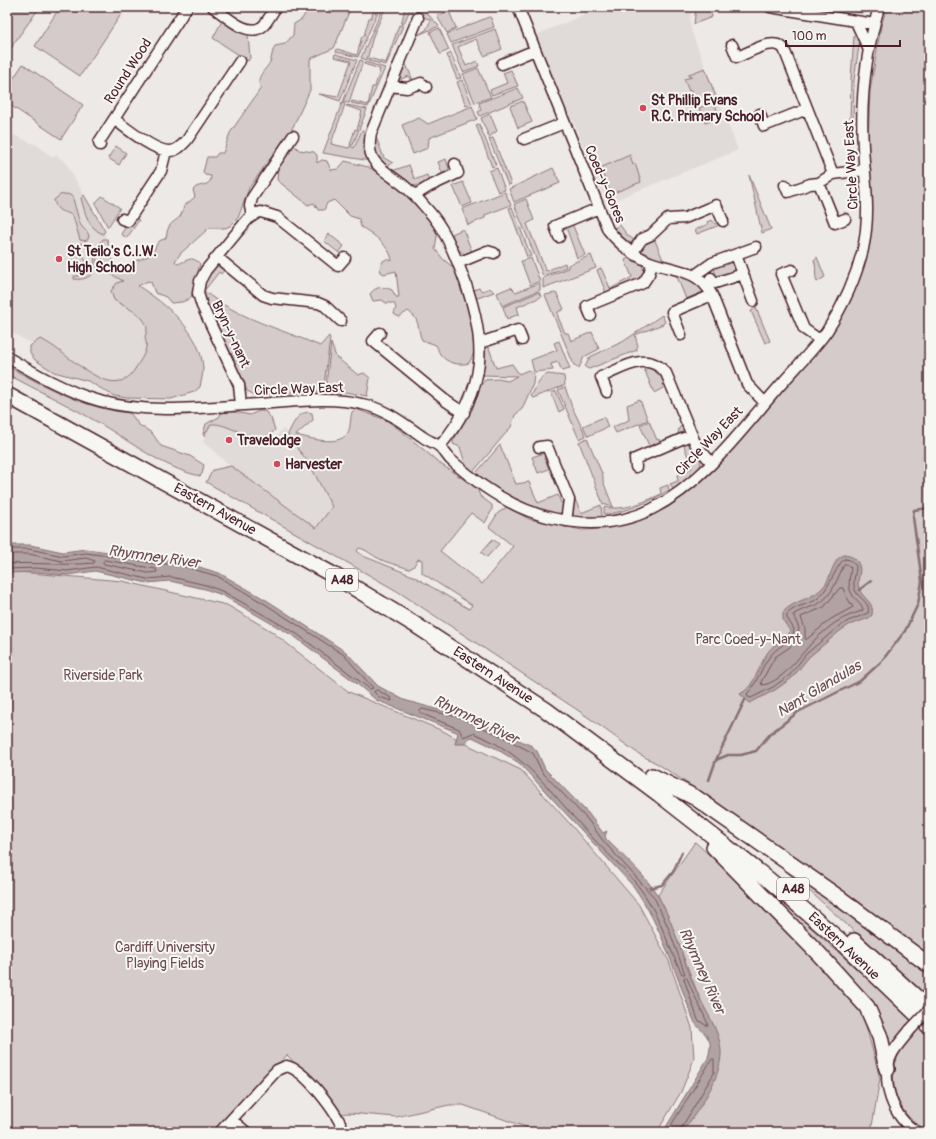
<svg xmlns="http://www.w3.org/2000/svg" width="936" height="1139" viewBox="0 0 936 1139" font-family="Pangolin,sans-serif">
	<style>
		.built { fill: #e0dad8 }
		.green { fill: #d4cbca; stroke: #8f757a; fill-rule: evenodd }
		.water { fill: #b1a2a3; stroke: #886e73 }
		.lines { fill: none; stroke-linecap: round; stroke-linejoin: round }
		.shore { stroke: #73535b; stroke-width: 1 }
		.stream { stroke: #886e73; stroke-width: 2.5 }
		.minor-casing { stroke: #4a1f2b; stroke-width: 13 }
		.highway-casing { stroke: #4a1f2b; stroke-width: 18 }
		.minor { stroke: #f6f6f2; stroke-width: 10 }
		.highway { stroke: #f6f6f2; stroke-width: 15 }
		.minor-bridge-casing { stroke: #4a1f2b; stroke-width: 13; stroke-linecap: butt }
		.minor-bridge { stroke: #f6f6f2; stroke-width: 10 }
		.poi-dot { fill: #d1495b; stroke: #f6f6f2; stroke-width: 1.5 }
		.labels { text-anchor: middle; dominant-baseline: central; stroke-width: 4; stroke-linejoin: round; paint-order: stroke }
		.shield { fill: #f6f6f2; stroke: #7e6067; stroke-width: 1 }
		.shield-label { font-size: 13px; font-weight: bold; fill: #4a1f2b }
		.street-label { font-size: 14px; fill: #4a1f2b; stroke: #f6f6f2 }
		.poi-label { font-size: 14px; font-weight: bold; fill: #4a1f2b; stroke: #f6f6f2; text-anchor: start }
		.park-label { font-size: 14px; fill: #6c4a53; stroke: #f6f6f2 }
		.water-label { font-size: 15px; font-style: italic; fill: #6e4d55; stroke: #f6f6f2 }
	</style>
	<rect width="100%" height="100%" fill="#ece9e6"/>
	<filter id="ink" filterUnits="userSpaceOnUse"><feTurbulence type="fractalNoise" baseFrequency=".025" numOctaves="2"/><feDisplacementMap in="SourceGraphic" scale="8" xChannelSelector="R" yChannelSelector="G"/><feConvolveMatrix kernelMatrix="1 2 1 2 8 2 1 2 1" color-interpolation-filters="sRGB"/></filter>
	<g filter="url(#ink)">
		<!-- built -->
		<path class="built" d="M603,7H691L690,22L692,33L738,150L607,203L573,121L569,117L536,35Z
			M7,132L38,146L53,158L56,155L66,163L104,231L110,258L160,334L130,385H109L7,330Z
			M210,422L273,439L283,429L288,434L289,438L309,463L333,507L316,528L231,466L203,442Z"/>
		<!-- green -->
		<path class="green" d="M7,7H40L14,43L7,58Z
			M60,7H126L80,76L35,46Z
			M309,7H351L334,48L310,59V90L293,127L249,188L238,218L230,226L225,228H209L181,253L175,261L177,264C186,262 192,254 200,264L191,298L182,302L171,303L166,297L155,293L151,282L148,281L138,286C165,303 202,333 203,369C203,375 201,381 200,387L194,392L171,399L127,398L114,396L88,381L54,372L35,360L30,353V346L40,339C65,348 112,407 135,369C139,362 145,355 146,347C147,344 146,342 145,338C145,335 147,332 147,329C146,314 124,307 114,300L111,291L117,283L123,281L111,274L108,267L103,264L101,255L104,248L99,252L97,246L103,239H107L113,261L120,270C128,261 138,261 148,256C157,252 154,240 165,239C168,235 166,231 169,227C174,218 180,223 184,206L195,197L193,190L196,187C203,184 211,186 211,176L205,175L203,172L207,157H215L218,153H223L230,133L261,88C254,77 267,69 270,62C272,57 272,51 275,46L285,44L293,35L294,24L302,19Z
			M375,7H380L358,57L336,52L337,49L357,55L362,36H364L369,18H371Z
			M383,7H386L373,36L367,60L361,58Z
			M405,7H411L386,65L368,61L369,58L386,63L399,25L401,26Z
			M414,7H421L439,26L418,35L426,30L431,20L411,12Z
			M696,7L710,8L712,17L694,24Z
			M829,7H871L862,13Z
			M887,7H929V955L699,791L658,764L639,754L582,713L458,631L397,591L206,482L213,470L231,466L316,528L332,507L309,463L289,438L288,434C293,424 299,409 312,413L313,420L296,435C309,438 337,447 347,434C351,429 350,418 352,412L356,409L386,420L400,430L442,465L477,488L480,496L492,505V510L485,523L471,513L440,551L482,584L513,546L489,527L498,513L507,507L529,519L582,530L604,529L649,517L672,504L699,483L724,458L829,333L870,232L872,194L868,141L870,91L881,26ZM359,548C367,550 369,553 376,557C386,563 398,565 409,569L413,567L418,559L422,560V573L472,605L469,609L413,576L363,556L357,551Z
			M449,11L456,28L447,33L437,16Z
			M489,17L491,18L494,27L451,43L447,34Z
			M223,19L248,34L250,58L248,61L213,38Z
			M439,28L449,50L440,54L430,32Z
			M495,29L502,49L484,56L476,39L458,47L466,66L477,61L479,66L463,72L452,45Z
			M854,36H860V39L854,80L853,121L850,122L851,78Z
			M451,53L461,78L457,79L447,55Z
			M335,54L357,60L340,101L319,94L338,97L351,61L334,57Z
			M360,60L363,61C359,76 353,88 349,103L343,102Z
			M365,62L385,68L368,107L351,103L352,101L368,105L372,87H375L380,69L364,64Z
			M405,62L413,80L412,81L409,76L401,79L403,84H397L401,66Z
			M23,64L83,105L61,139L7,103V88Z
			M478,68L491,97L475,103L463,74Z
			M705,68L716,97L703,102L701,101L695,106L690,94L692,93L691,90L689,91L684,79L692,77L691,76L689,77V74Z
			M511,70L518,86L492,95L490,90L507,83L503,73Z
			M462,80L472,104L466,106L457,82Z
			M518,88L523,98L480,116L478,112L481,110L479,103Z
			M523,101L532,122L518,128L510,106Z
			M714,102L720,118L705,123L699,108Z
			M342,103L345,104C341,118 335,130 331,144L349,148L350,146L354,148L362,130L366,132L370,161L323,153Z
			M347,105L367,109L353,145H350L355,129L357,130L362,111L346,106Z
			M472,106L477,119L429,138L428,148L413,154L402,125L419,118L428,124Z
			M490,114L497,131L489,137L481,118Z
			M479,124L496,165L492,167L476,125Z
			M374,132L384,158L393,163L385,167C376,157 371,146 374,132Z
			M493,138L511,184L508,185L489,139Z
			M290,144L294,145L299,150L314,152L317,155V163L322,160L327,161L331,170L338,169L345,161L368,167L393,182L417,205L435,226L437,236L435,249L443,259L455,269L459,279L461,291L468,303L475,337L474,353L469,363C459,366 446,363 440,354C438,351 438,348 436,345L422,340C417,329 421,320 408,311L399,317L394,314L396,308L394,303H386L382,300L373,301L370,294C376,286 383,286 392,290L396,297H399L396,271L384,274L381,272L380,268L383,261L387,259L392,261C391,247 372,233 361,227L359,219L350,216L334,200L327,203L324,210H318L314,203L308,205L277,180L278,168L285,159Z
			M116,146L126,153L119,165L108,158Z
			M630,155L633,165L635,163L641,182L611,194L600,168Z
			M446,159L449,169L443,175L438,162Z
			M409,165L414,178L417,179L427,175L429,181C410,191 408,183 392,171Z
			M497,168L505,190L498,192L489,171Z
			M553,168L560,183L514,202L509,189Z
			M749,175L771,229L762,233Z
			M463,182L472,203L462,207L453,186Z
			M505,192L511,205L485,215V218L468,225L462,209Z
			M68,194L73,197C73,200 80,225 82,227C86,231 88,231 89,237L86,241L80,240L73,216C63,209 58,215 54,200L60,195Z
			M84,195L105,231L103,234C88,228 85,213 81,198Z
			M102,196L120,208L108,227L96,205V202Z
			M526,199L534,220L527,224L546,271L565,263L566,267L543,276L514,204Z
			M512,207L531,256L527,257L509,208Z
			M133,216L139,220L127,238L121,234Z
			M712,220L715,224L726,220L727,222L697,234L695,230L708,224L707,222Z
			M571,221L585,255L577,258L566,227L567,223Z
			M620,225L627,235L634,240L629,244L614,228Z
			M463,229L472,252L465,255L457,248L452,234Z
			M329,234L344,246L339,253L324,241Z
			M654,238L663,260H658L641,252L643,244Z
			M80,243L93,249C103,264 93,282 74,279V276C89,276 100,267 92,251Z
			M76,253L83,255L86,262L81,268L70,269L68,265Z
			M591,255L596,268L543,288V278L568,268V265Z
			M817,257L825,277L817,282C814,274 817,268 814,260Z
			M531,258L540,281L530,285L521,261Z
			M629,258L642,265L645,274L639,279L613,290L612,288L632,277L625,260Z
			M730,261L735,266L733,271L718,277L716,276L714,268Z
			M219,264L226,268L221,274L219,272L204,291C239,319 279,328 320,346L329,336L330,339L323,392L255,395L247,391L245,386H243L203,294L205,278L215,265Z
			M601,268L611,290L606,293L597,270Z
			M675,272L691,277L704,290L703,292L686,299Z
			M540,283V290L502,306L497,293L511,287L516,292Z
			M479,288L482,291L490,288L494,292L475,299L473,290Z
			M539,292L541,297L517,307L519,314L507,319L503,307Z
			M555,293L557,294L564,309L558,312V317L565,333H568L571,341L592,332L599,349L584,357L579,368L574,365L545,295Z
			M756,308L770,341L765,343L751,311Z
			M662,315L665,322L663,324L635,335L638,346L637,347V350L589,369L585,367L590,357L624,341Z
			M559,341L570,369L562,371L558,362L551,364L553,370L534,372L531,360L557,350L554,343Z
			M331,343L336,357L358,375L364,373L370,378L367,396L345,392H325Z
			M488,345L496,368L512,364L519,374L528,370L534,374L533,384L522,409L515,415L511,427L473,472L466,466L460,447L453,444V441L472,410L479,388L485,380L498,379L508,381L517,376L483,375L486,346Z
			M7,366C46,387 85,409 130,413L139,425L152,433L161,446L190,456L204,465L202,474L200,476C163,468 131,442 99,423C69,405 38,391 7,374Z
			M643,366C655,367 662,374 666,384L662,385L663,388L654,393Z
			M548,374L564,376L565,385L533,398L531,396L542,377Z
			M565,387L572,407L586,436L579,439L558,390Z
			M556,391L564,409L559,412L551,393Z
			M640,400L648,420L616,433L613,427L629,420L627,405Z
			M230,411L250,415L259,411H265L271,418L275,430C260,450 230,422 211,424L204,436L203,434L206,424L219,417L222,412Z
			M604,417L608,427L588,436L583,426Z
			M649,421L657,440L659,439L660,442L678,434L679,428L682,426L684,428L681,435L650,448L640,425Z
			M587,438L603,476V481L613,507L603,504L579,442Z
			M686,442C692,444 694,448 697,453C710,469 685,482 674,490L670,484L678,481L677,475L692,468L683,443Z
			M500,445L516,484L529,482L538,503L558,495L561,503L567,501L561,513C540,519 493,486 476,473Z
			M544,453L548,455L544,457L549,469L538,473L532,457Z
			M668,485L669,490C649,503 628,511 604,515V507C624,511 642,503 661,494L660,488Z
			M571,490L581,513L601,505L602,517L600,520L576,518L573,516Z
			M493,539L499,544L487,557L481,552Z
			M7,571L122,581L227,605L271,631L349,692L443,731L466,744L521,770L571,825L639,905L669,961L692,1028L694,1059L681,1092L657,1132H540L463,1105H449L396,1117L348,1113L338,1114L329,1101L287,1055L215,1132H7Z
			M695,842L750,892L850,995L863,1014L880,1079L871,1132H682L701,1102L714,1028L698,994L671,925L658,895Z
			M773,860L854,917L912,962L929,972V999L814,895Z
			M778,898L912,1019L896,1038L889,1051L874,1009L863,991L777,901Z
			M920,1028L929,1037V1132C899,1118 884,1082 900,1052C905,1043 913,1035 920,1028Z"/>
		<!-- water -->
		<path class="water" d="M7,545H30L63,552L86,549L138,556L155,560H176L219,573L268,601L346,652L378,686L404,700L439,710L459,713L532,746L537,751L545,769L588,813L603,833L607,831L605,836L606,839C622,855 647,877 658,896C676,926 683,963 698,995C706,1012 720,1031 721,1051C722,1078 698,1111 682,1132H663L708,1058C709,1053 711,1047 710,1043C707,1032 697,1028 694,1021C676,976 662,927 634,887L519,763L495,748L472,737L468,739L466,744H455L458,733L454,731L376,700L356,683L295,637L222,595L205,589L170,581L147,583L95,571L67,575L36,572L7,573Z
			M845,555C851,556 856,558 858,563C863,571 856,579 859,588C862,599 875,601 872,615L869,618L849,625L840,631L809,657L792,678L775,690L750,703L740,694C755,687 759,664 768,652C774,643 785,641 790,631L783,620V612C797,598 812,601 825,585C832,575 833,557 845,555Z"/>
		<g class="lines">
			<!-- shore -->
			<path class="shore" d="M7,549H29L63,556L86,553L137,560L155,564H175L217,576L265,604L344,655L373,688L370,689L297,634L224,592L206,585L171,577L147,579L96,567L67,571L36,568L7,569
				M7,554H29L62,561L86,558L95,561L94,563C65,566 36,562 7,564
				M845,559L850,560L856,566C856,575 851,583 856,592C860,599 871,603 868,613L848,621L837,628L806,654L790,675L773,687L751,698L748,697L747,694C758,683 762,664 772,654C779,645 794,642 794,629L787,618V614C797,604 807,606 817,599C829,590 838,561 845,559Z
				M105,560L156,569L157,572L148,573L104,564L103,562Z
				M847,564L851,568C850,577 847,586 852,594C855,600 862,603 863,610C858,613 851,614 846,617C836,621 828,628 820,635C804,648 784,683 762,685L761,682L775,657L790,647L797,637L799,628L793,615C801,609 810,608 818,604C833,596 837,578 844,565Z
				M840,588H843L846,596L853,607L831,619L807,639H805V629L801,617L824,607Z
				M377,690L391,698L392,701L379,697L374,692Z
				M422,709L458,717L501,736L533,753L542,772L588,820L604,842L654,897L668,927L685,974H682C670,950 662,924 649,902C635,877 610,857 591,836C552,795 528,754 473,733L463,737L459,729L420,713V711Z
				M685,977L687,978C693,994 701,1008 708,1024L707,1026L698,1020L684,979Z
				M667,1132L712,1059H714V1073L679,1132"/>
			<!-- stream -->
			<path class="stream" d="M859,590L871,581
				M716,760L745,700
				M709,780L716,760L728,755H741L756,751L770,734L798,712L860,681L881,662L905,631L918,604L922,581L913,517L914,510L929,508
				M650,888L662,885L673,872L682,852"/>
			<defs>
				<path id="minor" d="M187,7L114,119C126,128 155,152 170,151C177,151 182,145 187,140L240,61
					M213,7C225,15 249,40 264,25C268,20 272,13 276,7
					M518,7L608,230C619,244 633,255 650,262C674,271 699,269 712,295L747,384L765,403
					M770,7L874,24
					M418,18L371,133C366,159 376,165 395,179C407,187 417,197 426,208C443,226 452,248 461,271C488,340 489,387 440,446
					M856,22L868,48
					M732,45L737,57C749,53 774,36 784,49L833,174L819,183L835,223L845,219
					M502,64L535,50
					M390,86L407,88L421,83L426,87
					M760,114L764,126L807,109
					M524,139L564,123
					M100,145L99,142L114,119
					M833,174L865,170
					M785,185L788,192L810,184L819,183
					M415,195L430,186L458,173L455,164
					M252,216L250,206L252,198L293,136
					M122,219L128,221L161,171L166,151
					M559,237L555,226L599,208
					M632,253L642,239L651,235L668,219L685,218L716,205L723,221
					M736,255L753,301
					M217,257L263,295L272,298L318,303L325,306L341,321
					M458,263L487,251L494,253
					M792,270L781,274L804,329L820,340
					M695,275L712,263L756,247
					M711,278L715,283L743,274
					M591,316L587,306L643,283L649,274L652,263
					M380,333L373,341L446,401L464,413
					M681,335L672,312L712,295
					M480,343L518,330L522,340
					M7,357C36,374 67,392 100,401C151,415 207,407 260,404C293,402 329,396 362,404C386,409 404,424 423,437C428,441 436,443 440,447C445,451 447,457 452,461C480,486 515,510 552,518C586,526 620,525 652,509C703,483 740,432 777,389C793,370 812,352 827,331C843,306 856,278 863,249C871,211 865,184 863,147C860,100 866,52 879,7
					M607,392L601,377C623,368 647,350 666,373L696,445L711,462
					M241,405L239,385L202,306L198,293L200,281L206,270L248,219L257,213L261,212L277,217L338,266L345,258
					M539,447L547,446L569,500L566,521
					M636,467L635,459L691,435
					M910,1030C904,1038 896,1046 892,1054C879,1080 893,1120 918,1132
					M232,1120L246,1132
					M220,1132L277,1070L286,1066C305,1069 338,1114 344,1132"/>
				<path id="highway" d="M7,395L335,576L414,624L546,710L659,794L769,880L838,939L929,1026
					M652,776L696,798L842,900L929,965
					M714,847L819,954L867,1007L880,1037L887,1069
					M854,941L929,1009"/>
			</defs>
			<!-- minor casing -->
			<use href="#minor" class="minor-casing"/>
			<!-- highway casing -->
			<use href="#highway" class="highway-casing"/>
			<!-- minor -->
			<use href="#minor" class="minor"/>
			<!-- highway -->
			<use href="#highway" class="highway"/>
			<defs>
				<path id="minor-bridge" d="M910,1030L929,1010"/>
			</defs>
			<!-- minor-bridge casing -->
			<use href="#minor-bridge" class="minor-bridge-casing"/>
			<!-- minor-bridge -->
			<use href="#minor-bridge" class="minor-bridge"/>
		</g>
	</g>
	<!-- markers -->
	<g class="poi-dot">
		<circle cx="643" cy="108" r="4"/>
		<circle cx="59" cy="259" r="4"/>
		<circle cx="229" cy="440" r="4"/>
		<circle cx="277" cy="464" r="4"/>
	</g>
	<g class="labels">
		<!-- shield labels -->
		<g class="shield">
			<rect x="326" y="569" width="32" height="22" rx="3"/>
			<rect x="777" y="878" width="32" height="22" rx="3"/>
		</g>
		<g class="shield-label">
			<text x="342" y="580">A48</text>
			<text x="793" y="889">A48</text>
		</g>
		<!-- street labels -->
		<g class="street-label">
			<text transform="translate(128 71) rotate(-57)">Round Wood</text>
			<text transform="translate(851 165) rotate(-93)">Circle Way East</text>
			<text transform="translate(605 184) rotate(67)">Coed-y-Gores</text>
			<text transform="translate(231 334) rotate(65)">Bryn-y-nant</text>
			<text transform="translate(299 389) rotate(-2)">Circle Way East</text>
			<text transform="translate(709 441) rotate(-46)">Circle Way East</text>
			<text transform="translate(215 509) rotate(29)">Eastern Avenue</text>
			<text transform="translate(493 675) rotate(33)">Eastern Avenue</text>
			<text transform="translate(844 946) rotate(43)">Eastern Avenue</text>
		</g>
		<!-- poi labels -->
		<g class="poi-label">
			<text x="651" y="100">St Phillip Evans<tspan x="651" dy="16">R.C. Primary School</tspan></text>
			<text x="67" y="251">St Teilo's C.I.W.<tspan x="67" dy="16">High School</tspan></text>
			<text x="237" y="440">Travelodge</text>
			<text x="285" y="464">Harvester</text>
		</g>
		<!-- park labels -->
		<g class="park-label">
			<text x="748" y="639">Parc Coed-y-Nant</text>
			<text x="103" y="675">Riverside Park</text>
			<text x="165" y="947">Cardiff University<tspan x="165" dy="16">Playing Fields</tspan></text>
		</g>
		<!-- water labels -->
		<g class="water-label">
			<text transform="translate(154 557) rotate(8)">Rhymney River</text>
			<text transform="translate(819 689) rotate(-31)">Nant Glandulas</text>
			<text transform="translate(476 720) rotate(26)">Rhymney River</text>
			<text transform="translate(702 971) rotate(66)">Rhymney River</text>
		</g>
	</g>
	<!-- margin -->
	<rect width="936" height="1139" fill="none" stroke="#f6f6f2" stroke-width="24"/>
	<rect x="12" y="12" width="912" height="1115" fill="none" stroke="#4a1f2b" stroke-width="1.5" filter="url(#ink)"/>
	<!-- scale -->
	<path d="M786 40v6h114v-6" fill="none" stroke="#4a1f2b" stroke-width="2"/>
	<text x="792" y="40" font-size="12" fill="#4a1f2b" stroke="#f6f6f2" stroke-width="3" paint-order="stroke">100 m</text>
</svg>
